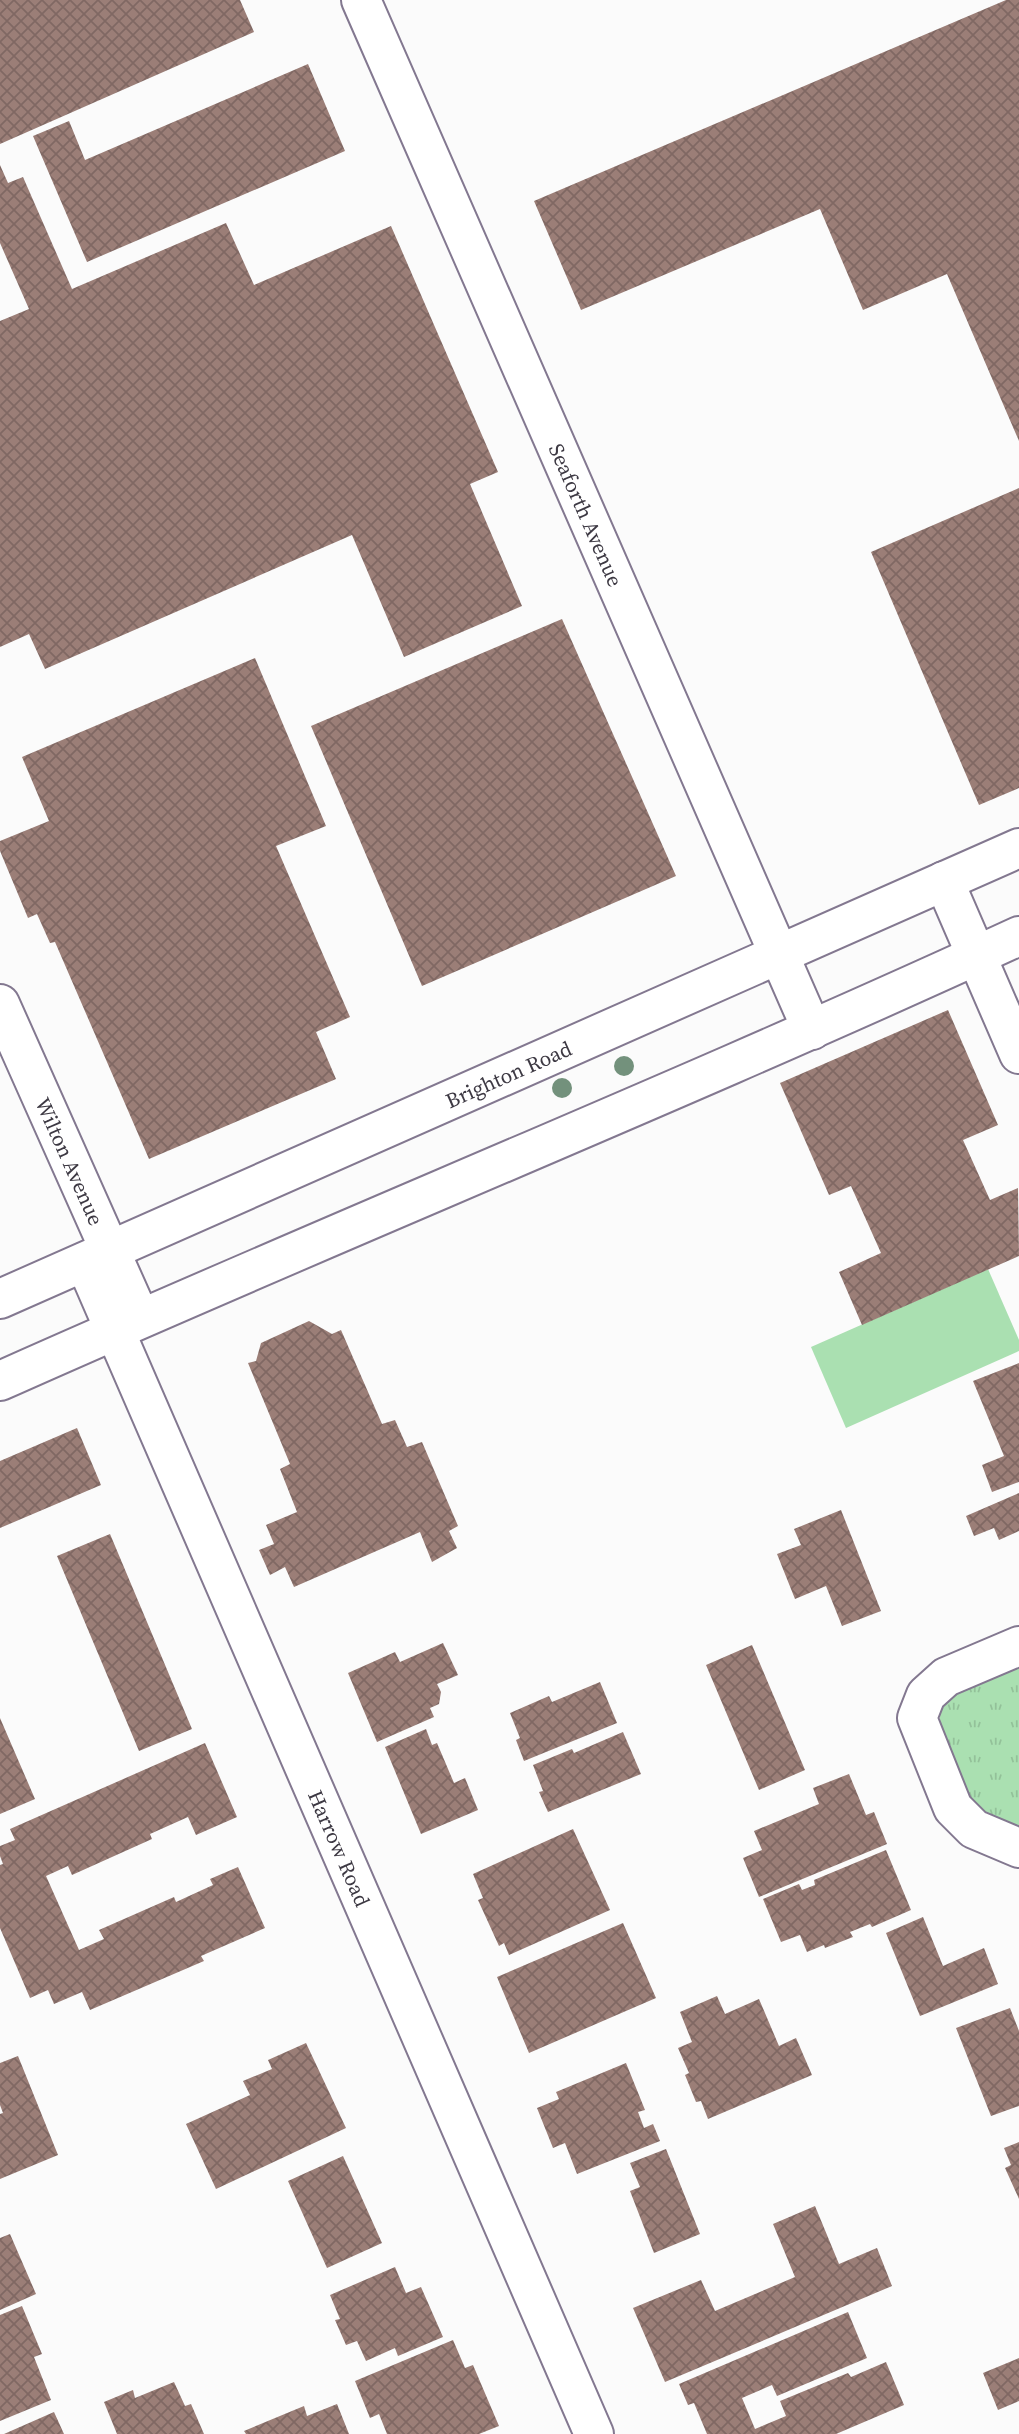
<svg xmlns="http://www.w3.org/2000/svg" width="1019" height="2434" viewBox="0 0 1019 2434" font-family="'Source Serif 4',serif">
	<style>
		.park { fill: url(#park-tufts) }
		.pitch { fill: #aae0b1 }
		.building { fill: url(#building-cross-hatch) }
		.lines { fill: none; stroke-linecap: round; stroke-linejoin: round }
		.minor-casing { stroke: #837890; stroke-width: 42 }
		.major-casing { stroke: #837890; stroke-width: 42 }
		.minor { stroke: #fff; stroke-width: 38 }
		.major { stroke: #fff; stroke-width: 38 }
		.tree { fill: #73917c }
		.labels { text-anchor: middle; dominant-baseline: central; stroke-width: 6; stroke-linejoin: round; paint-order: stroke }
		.street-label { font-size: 21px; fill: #3d3943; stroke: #fff }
	</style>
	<defs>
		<pattern id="park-tufts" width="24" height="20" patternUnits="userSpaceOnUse" patternTransform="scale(1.75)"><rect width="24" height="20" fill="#aae0b1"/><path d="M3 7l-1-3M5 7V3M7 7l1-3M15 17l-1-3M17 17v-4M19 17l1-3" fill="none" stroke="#93c199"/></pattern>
		<pattern id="building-cross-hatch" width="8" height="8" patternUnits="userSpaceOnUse" patternTransform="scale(1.75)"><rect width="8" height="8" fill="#9b7e77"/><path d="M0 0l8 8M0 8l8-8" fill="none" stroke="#806863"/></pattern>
	</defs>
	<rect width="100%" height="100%" fill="#fbfbfb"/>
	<!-- park -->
	<path class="park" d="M1019,1666V1829L977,1809L964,1791L940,1728V1709L952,1695Z"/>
	<!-- pitch -->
	<path class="pitch" d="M988,1269L1019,1340V1351L846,1428L811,1347Z"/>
	<!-- building -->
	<path class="building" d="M0,0H240L254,32L0,144Z
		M1006,0H1019V441L947,274L863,310L820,209L581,310L534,201Z
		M308,64L345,151L87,262L33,136L69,121L85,160Z
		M0,165L8,183L23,177L72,289L226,223L254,285L391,226L498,472L470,484L522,606L404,657L352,535L45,669L29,634L0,647V321L29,309L0,243Z
		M1019,488V788L979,805L871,552Z
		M562,619L676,876L422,986L311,726Z
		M255,658L326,826L276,846L350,1017L316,1032L336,1079L149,1159L55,942L50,943L37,914L28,918L0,851V841L49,821L22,757Z
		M948,1010L998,1125L963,1140L990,1200L1018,1188L1019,1256L862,1325L839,1272L881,1253L851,1186L829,1195L780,1083Z
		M309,1321L332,1334L341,1330L382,1424L395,1420L407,1447L422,1442L458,1526L449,1531L457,1548L432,1562L420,1532L294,1587L285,1567L270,1575L259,1550L274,1544L266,1525L297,1512L280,1469L290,1464L248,1363L256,1361L261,1343Z
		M1019,1363V1482L992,1492L982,1465L1004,1456L973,1381Z
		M77,1428L101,1485L0,1528V1461Z
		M1019,1493V1531L999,1540L994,1528L974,1536L966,1516Z
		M841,1510L881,1611L842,1626L826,1586L795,1599L777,1554L801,1545L794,1529Z
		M110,1534L192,1729L139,1751L57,1556Z
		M443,1643L458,1675L437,1684L441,1692L439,1704L430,1708L434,1717L377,1742L348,1673L395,1652L400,1662Z
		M752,1645L805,1770L759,1790L706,1665Z
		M600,1682L617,1723L524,1761L516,1740L520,1738L510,1713L549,1696L552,1702Z
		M0,1718L35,1799L0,1814Z
		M426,1729L432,1745L437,1743L454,1783L465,1778L478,1810L421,1834L385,1747Z
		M623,1732L641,1774L548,1812L539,1792L543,1791L533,1765L572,1749L574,1753Z
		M205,1743L237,1817L196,1835L188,1817L150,1834L152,1839L72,1875L68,1866L46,1876L79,1950L104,1939L99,1930L174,1897L176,1902L213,1885L210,1879L238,1867L265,1928L201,1956L204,1961L90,2010L82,1992L54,2004L48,1990L30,1998L0,1928V1865L3,1864L0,1856V1846L15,1840L10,1829Z
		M849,1774L866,1815L874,1812L887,1844L759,1897L743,1858L762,1850L754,1831L819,1804L813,1788Z
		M573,1829L610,1910L509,1955L504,1943L499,1946L478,1900L483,1898L473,1874Z
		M886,1850L911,1910L872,1927L870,1924L850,1932L853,1937L825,1948L824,1945L807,1952L800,1935L781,1942L763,1899L799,1884L802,1890L815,1885L814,1880Z
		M923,1917L943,1966L984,1948L998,1984L920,2016L886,1933Z
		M623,1923L656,1998L529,2053L497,1977Z
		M717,1996L725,2014L759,1999L779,2046L796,2038L812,2075L708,2119L701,2101L696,2102L685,2075L689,2073L678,2048L692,2042L680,2012Z
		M1010,2008L1019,2031V2106L991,2116L956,2028Z
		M306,2043L346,2128L216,2189L186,2124L250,2095L243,2081L272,2069L268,2060Z
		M18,2056L58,2155L0,2179V2114L3,2113L0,2105V2063Z
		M626,2063L645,2110L638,2112L644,2128L653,2124L660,2141L577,2174L565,2143L553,2148L537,2108L559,2099L556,2092Z
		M1019,2142V2199L1005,2168L1011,2165L1004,2148Z
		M666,2149L700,2234L654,2253L630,2191L640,2187L630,2163Z
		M343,2156L382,2243L327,2268L288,2181Z
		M815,2206L839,2264L877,2248L892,2286L665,2382L633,2308L701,2280L715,2311L795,2277L773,2224Z
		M10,2234L36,2294L0,2310V2238Z
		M395,2267L406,2293L421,2287L443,2337L398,2356L395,2348L366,2361L357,2341L346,2345L335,2320L340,2319L330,2295Z
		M22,2306L42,2354L34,2357L51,2400L0,2421V2315Z
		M848,2312L867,2358L777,2396L772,2385L742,2398L755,2429L786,2416L780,2401L848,2373L851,2377L886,2362L904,2405L836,2434H707L694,2403L688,2405L679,2384Z
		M453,2340L465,2368L473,2365L499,2426L479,2434H387L379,2414L370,2418L355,2381Z
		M1019,2358V2401L998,2410L983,2373Z
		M174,2382L185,2406L191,2404L204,2434H117L104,2402L133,2390L135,2398Z
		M337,2404L349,2434H246L244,2431L304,2406L307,2416Z
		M54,2412L64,2434H4Z"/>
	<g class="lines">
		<defs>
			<g id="minor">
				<path id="s1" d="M361,0L812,1030"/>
				<path d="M944,881L1019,1054"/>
				<path id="s2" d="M0,1004L140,1318"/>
				<path id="s3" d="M85,1262L594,2434"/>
				<path d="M1019,1646L946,1677L926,1695L917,1718L953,1808L974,1829L1019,1848"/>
			</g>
			<g id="major">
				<path id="s4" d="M0,1299L1019,848"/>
				<path d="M0,1381C338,1230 682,1091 1019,936"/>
			</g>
		</defs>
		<!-- minor casing -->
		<use href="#minor" class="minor-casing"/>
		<!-- major casing -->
		<use href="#major" class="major-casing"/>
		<!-- minor -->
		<use href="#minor" class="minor"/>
		<!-- major -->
		<use href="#major" class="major"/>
	</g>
	<!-- trees -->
	<g class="tree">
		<circle cx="624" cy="1066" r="10"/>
		<circle cx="562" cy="1088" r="10"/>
	</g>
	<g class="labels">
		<!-- street labels -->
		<g class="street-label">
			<text stroke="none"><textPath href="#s1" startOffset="562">Seaforth Avenue</textPath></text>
			<text stroke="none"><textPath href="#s4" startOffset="556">Brighton Road</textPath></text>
			<text stroke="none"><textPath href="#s2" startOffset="172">Wilton Avenue</textPath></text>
			<text stroke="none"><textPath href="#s3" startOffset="639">Harrow Road</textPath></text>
		</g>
	</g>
</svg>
